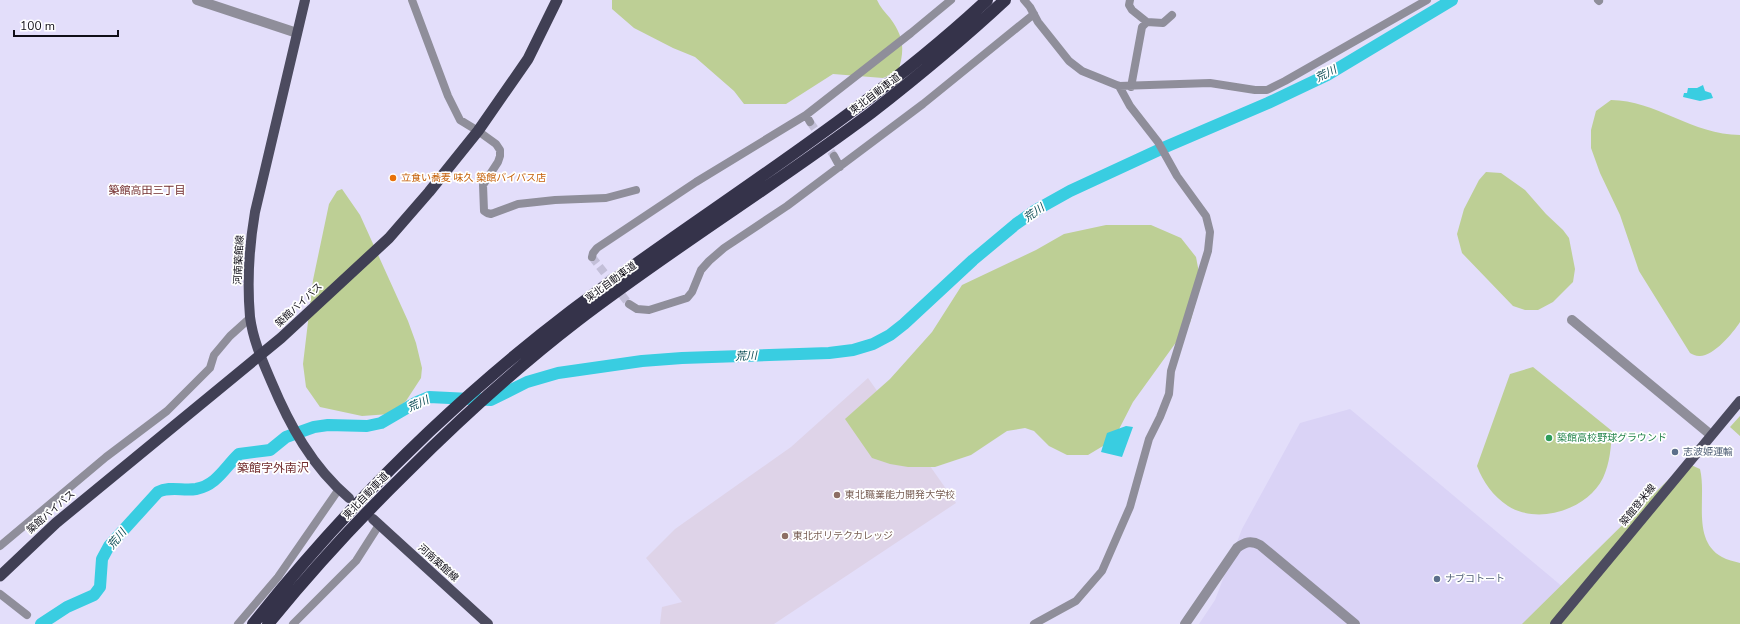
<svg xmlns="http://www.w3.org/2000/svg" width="1740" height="624" viewBox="0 0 1740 624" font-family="'Nunito Sans','Noto Sans JP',sans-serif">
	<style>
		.built { fill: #dad3f6 }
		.education { fill: #ded3e8 }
		.green { fill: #bdcf95 }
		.water { fill: #39cde1 }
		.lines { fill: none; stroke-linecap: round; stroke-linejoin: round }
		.river { stroke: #39cde1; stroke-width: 12 }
		.minor-tunnel { stroke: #c3bfd8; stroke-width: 8; stroke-dasharray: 8 4; stroke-linecap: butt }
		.minor { stroke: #8f8e9a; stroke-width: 8 }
		.tertiary { stroke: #8f8e9a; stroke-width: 10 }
		.primary { stroke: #4c4b5f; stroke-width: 10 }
		.trunk { stroke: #403f54; stroke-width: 11 }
		.motorway { stroke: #35334a; stroke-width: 12 }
		.food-dot { fill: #e8710a; stroke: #fff; stroke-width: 1.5 }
		.leisure-dot { fill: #2e9e5b; stroke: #fff; stroke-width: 1.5 }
		.service-dot { fill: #5c6f8a; stroke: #fff; stroke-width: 1.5 }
		.education-dot { fill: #8d6e63; stroke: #fff; stroke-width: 1.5 }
		.labels { text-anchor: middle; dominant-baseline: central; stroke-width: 3.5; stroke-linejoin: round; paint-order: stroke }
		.street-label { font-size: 10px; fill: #100e17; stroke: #fff }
		.food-label { font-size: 10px; fill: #c56008; stroke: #fff; text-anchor: start }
		.leisure-label { font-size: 10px; fill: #27864d; stroke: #fff; text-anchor: start }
		.service-label { font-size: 10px; fill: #4e5e75; stroke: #fff; text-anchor: start }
		.education-label { font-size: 10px; fill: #785e54; stroke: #fff; text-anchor: start }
		.water-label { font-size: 11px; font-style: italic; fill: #0b4b53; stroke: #fff }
		.neighbourhood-label { font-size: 11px; fill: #722c2d; stroke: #fff }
		.quarter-label { font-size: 12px; fill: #722c2d; stroke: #fff }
	</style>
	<rect width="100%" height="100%" fill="#e3defa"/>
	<!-- built -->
	<path class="built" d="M1350,409L1570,593L1540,624H1199L1215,600L1242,529L1300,423Z"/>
	<!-- education -->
	<path class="education" d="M868,378L956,503L774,624H660L662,607L682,602L646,558L675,529L791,447Z"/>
	<!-- green -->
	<path class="green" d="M612,0H877C880,7 885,12 890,18C904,37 905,49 898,72L883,78L833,74L786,104H744L734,91L695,57L673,48L634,28L612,9Z
		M1611,100C1655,100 1693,135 1740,135V322C1733,333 1713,357 1699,356C1696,356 1692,354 1690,353L1639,271L1620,215L1600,173L1591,148V130L1596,111Z
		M1486,172L1501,173L1525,190L1546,214L1563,230L1569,238L1575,269L1573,282L1553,302L1538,310H1525L1513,306L1462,253L1457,234L1464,209L1479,180Z
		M342,189L360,215L408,321L416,343L422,368L421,378L406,401L390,414L362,416L320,407L306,387L303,364L313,280L329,204L337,191Z
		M1106,225H1151L1181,238L1196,257L1201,283L1190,323L1133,402L1115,437L1103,446L1088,455H1067L1049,446L1034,431L1025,428L1007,431L971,455L935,467H908L890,464L872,458L845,419L890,379L932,332L962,285L1036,250L1064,234Z
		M1533,367L1612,431C1611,447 1610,463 1603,478C1587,510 1538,525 1508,506C1493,496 1483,482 1477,466L1510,374Z
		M1740,416V436L1730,427Z
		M1691,465L1700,469C1707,497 1691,540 1722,557C1727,560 1734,561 1740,563V624H1522L1667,481L1682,467Z"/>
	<!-- water -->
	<path class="water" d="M1703,85L1705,91L1711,93L1713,98L1700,101L1683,97L1684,93H1687L1688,88H1697Z
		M1126,426L1133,427L1122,457L1101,452L1107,433Z"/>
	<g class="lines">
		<!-- river -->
		<path class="river" d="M41,624L67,607L94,595L100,587L102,559L109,546L158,492C169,486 183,491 196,489C217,485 225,467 239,454L270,450L286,437L314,427L328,425L367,426L381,423L417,402L429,397L491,400L527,382L558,373L642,361L682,358L829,353L853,350L873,344L890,335L904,324L973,260L1016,224L1036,210L1070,191L1163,148L1268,103L1327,75L1452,0"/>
		<!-- minor-tunnel -->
		<path class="minor-tunnel" d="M810,122L834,156
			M592,257L629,304"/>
		<!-- minor -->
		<path class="minor" d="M412,0L448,96L460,120L478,131L496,144L500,150V156L498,162L483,185L484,211L487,213L491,214L518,204L555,200L606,198L636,190
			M1024,0L1030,7L1038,22L1069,61L1082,71L1119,86L1210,83L1255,90H1267L1285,81L1427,0
			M1130,0L1129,5L1132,10L1147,22
			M1598,0L1599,1
			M1131,87L1142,27L1147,22L1163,23L1172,15
			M806,115L810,122
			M834,156L840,167
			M592,257L593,253L597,248L696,182L806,115L911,33L951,0
			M629,304L637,309L649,310L687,298L692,292L701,270L709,261L724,248L787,206L923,104L1034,14
			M0,546L106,457L167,411L210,368L214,355L230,336L250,318
			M0,594L27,615
			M238,624L278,577L339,489
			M293,624L356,561L379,525
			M1034,624L1076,601L1102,571L1130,507L1149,439L1160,417L1169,394L1171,371L1175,358L1208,251L1210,232L1206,216L1177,176L1158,142L1130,106L1119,86"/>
		<!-- tertiary -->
		<path class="tertiary" d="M197,0L297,33
			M1572,320L1711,435
			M1185,624L1237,548C1245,542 1251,540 1260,545L1355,624"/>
		<!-- primary -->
		<path class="primary" d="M305,0L255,212C249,247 247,282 250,317C253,340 262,360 271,381C289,424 312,467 349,498
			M373,519L488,624
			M1555,624L1740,401"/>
		<!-- trunk -->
		<path class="trunk" d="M0,576L56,523L281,338L389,238L429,192L478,131L528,59L557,0"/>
		<!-- motorway -->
		<path class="motorway" d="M253,624C346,507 453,401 571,311C710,207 860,118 987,0
			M268,624C311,571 357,521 406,473C460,419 516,368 577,321C672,248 775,185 871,113C917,77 962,40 1005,0"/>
	</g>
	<!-- markers -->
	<circle class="food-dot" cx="393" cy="178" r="4"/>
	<circle class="leisure-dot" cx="1549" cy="438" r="4"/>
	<g class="service-dot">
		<circle cx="1675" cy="452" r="4"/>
		<circle cx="1437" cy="579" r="4"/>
	</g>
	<g class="education-dot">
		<circle cx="837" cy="495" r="4"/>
		<circle cx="785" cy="536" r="4"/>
	</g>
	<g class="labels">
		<!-- street labels -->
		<g class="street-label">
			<text transform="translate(875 94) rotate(-37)">東北自動車道</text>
			<text transform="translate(239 260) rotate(-87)">河南築館線</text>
			<text transform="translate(611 282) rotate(-36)">東北自動車道</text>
			<text transform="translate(299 305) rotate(-43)">築館バイパス</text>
			<text transform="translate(366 496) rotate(-46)">東北自動車道</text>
			<text transform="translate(1638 505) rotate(-51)">築館登米線</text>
			<text transform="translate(51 512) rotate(-41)">築館バイパス</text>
			<text transform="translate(438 563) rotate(42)">河南築館線</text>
		</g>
		<!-- food labels -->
		<g class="food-label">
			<text x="401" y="178">立食い蕎麦 味久 築館バイパス店</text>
		</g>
		<!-- leisure labels -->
		<g class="leisure-label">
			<text x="1557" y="438">築館高校野球グラウンド</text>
		</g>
		<!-- service labels -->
		<g class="service-label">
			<text x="1683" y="452">志波姫運輸</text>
			<text x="1445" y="579">ナブコトート</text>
		</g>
		<!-- education labels -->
		<g class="education-label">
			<text x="845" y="495">東北職業能力開発大学校</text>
			<text x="793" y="536">東北ポリテクカレッジ</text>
		</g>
		<!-- water labels -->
		<g class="water-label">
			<text transform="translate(1326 74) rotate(-27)">荒川</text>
			<text transform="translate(1034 213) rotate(-35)">荒川</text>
			<text transform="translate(746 356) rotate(-2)">荒川</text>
			<text transform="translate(418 404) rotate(-25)">荒川</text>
			<text transform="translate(117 539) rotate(-51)">荒川</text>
		</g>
		<!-- neighbourhood labels -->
		<g class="neighbourhood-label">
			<text x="147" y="190">築館高田三丁目</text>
		</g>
		<!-- quarter labels -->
		<g class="quarter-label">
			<text x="273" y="468">築館字外南沢</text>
		</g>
	</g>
	<!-- scale -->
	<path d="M14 30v6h104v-6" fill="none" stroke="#100e17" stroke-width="2"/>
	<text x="20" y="30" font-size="12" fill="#100e17" stroke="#ffffff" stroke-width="3" paint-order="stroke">100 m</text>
</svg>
